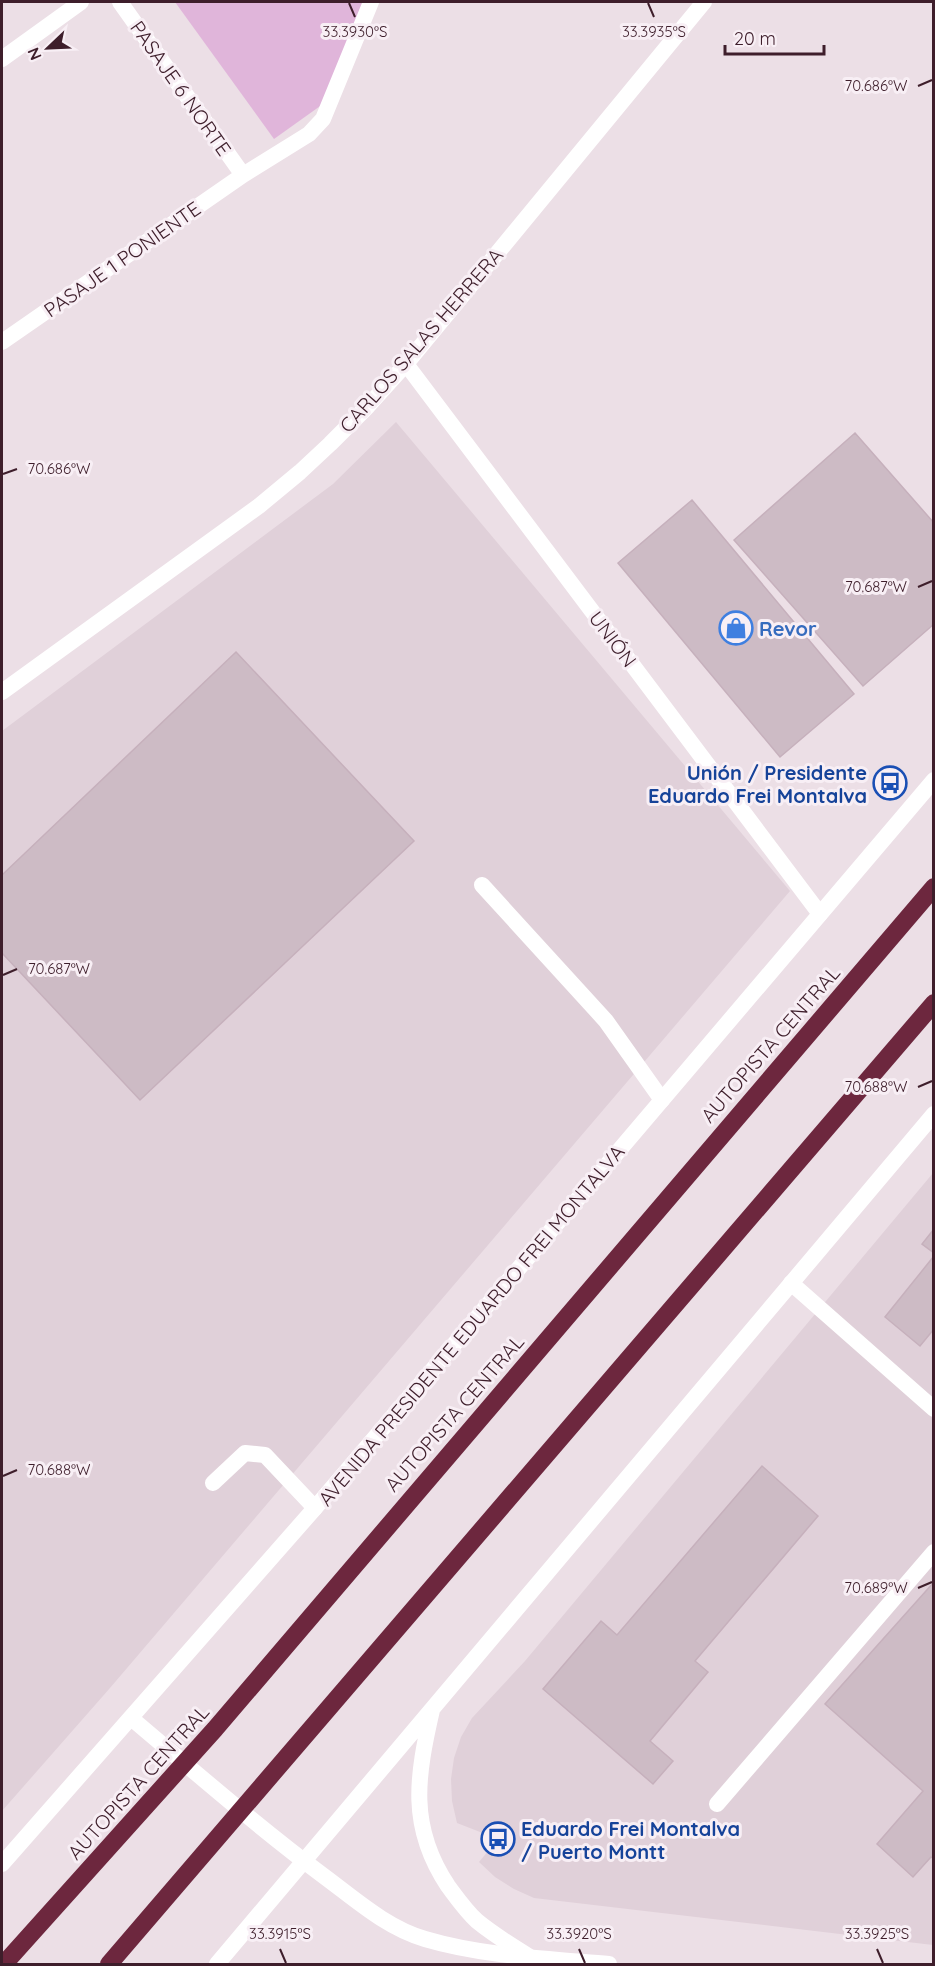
<svg xmlns="http://www.w3.org/2000/svg" width="935" height="1966" viewBox="0 0 935 1966" font-family="Quicksand,sans-serif">
	<style>
		.built { fill: #e0d0d9 }
		.green { fill: #e0b5da }
		.building { fill: #cdbbc5; stroke: #c6b0bc; stroke-width: 1.5 }
		.lines { fill: none; stroke-linecap: round; stroke-linejoin: round }
		.service { stroke: #fff; stroke-width: 16 }
		.minor { stroke: #fff; stroke-width: 16 }
		.tertiary { stroke: #fff; stroke-width: 16 }
		.secondary { stroke: #fff; stroke-width: 16 }
		.motorway { stroke: #6d273e; stroke-width: 18 }
		.ticks { fill: none; stroke: #3e1e2b; stroke-width: 2 }
		.labels { text-anchor: middle; dominant-baseline: central; stroke-width: 6; stroke-linejoin: round; paint-order: stroke }
		.street-label { font-size: 20px; fill: #3e1e2b; stroke: #f8eff5 }
		.shop-label { font-size: 20px; font-weight: bold; fill: #366cbe; stroke: #f8eff5; text-anchor: start }
		.transit-label { font-size: 20px; font-weight: bold; fill: #164399; stroke: #f8eff5; text-anchor: end }
		.ticks-label { font-size: 15px; text-anchor: middle; fill: #3e1e2b; stroke: #f8eff5; stroke-width: 6; stroke-linejoin: round; paint-order: stroke }
	</style>
	<rect width="100%" height="100%" fill="#ecdfe6"/>
	<!-- built -->
	<path class="built" d="M396,422L790,891L110,1688L2,1811V731L333,484Z
		M933,1173V1945L534,1898L514,1889L495,1877L479,1862L498,1839L457,1823L452,1801L451,1779L454,1758L461,1737L472,1718L525,1661Z"/>
	<!-- green -->
	<path class="green" d="M175,2H363L323,104L274,139Z"/>
	<!-- building -->
	<path class="building" d="M855,433L934,523V624L863,686L734,540Z
		M692,500L854,694L780,757L618,563Z
		M236,652L414,841L140,1100L2,953V875Z
		M934,1229V1253L922,1244Z
		M934,1256V1329L920,1346L885,1317Z
		M762,1466L818,1516L695,1661L708,1672L650,1741L673,1761L653,1784L543,1689L601,1621L617,1635Z
		M934,1582V1859L931,1857L913,1877L877,1844L923,1791L825,1704Z"/>
	<g class="lines">
		<!-- service -->
		<path class="service" d="M482,885L606,1021L662,1100
			M791,1283L934,1409
			M213,1483L245,1453L265,1455L315,1508
			M717,1804L934,1552"/>
		<!-- minor -->
		<path class="minor" d="M120,2L243,175
			M2,59L81,2
			M2,342L243,175L309,134L323,119L371,2
			M406,364L820,914
			M2,692L259,506L300,472L330,444L368,406L406,364L704,2"/>
		<!-- tertiary -->
		<path class="tertiary" d="M131,1718C195,1772 258,1827 325,1877C356,1900 387,1928 425,1939C482,1956 550,1959 609,1964"/>
		<!-- secondary -->
		<path class="secondary" d="M432,1710C417,1776 408,1826 448,1886C457,1898 466,1911 477,1921C494,1935 512,1946 530,1957
			M2,1864L315,1508L934,780
			M217,1964L934,1114"/>
		<!-- motorway -->
		<path class="motorway" d="M4,1964L215,1729L934,887
			M109,1964L934,1003"/>
	</g>
	<!-- ticks -->
	<path class="ticks" d="M349,3L355,17M648,3L654,17M918,86L932,80M3,474L17,469M918,587L932,581M3,975L17,969M918,1087L932,1081M3,1476L17,1470M918,1588L932,1582M280,1949L286,1963M579,1949L585,1963M877,1949L883,1963"/>
	<!-- icons -->
	<defs>
		<symbol id="shop-ring" viewBox="-11 -11 22 22"><circle r="9.5" fill="#f8eff5" stroke="#3f7fe0" stroke-width="1.5"/><path d="M-5-2.5h2.3a2.7 3.5 0 0 1 5.4 0H5L5.5 6h-11ZM-1.5-2.5h3a1.5 2.3 0 0 0-3 0Z" fill="#3f7fe0"/></symbol>
		<symbol id="bus-ring" viewBox="-11 -11 22 22"><circle r="9.5" fill="#f8eff5" stroke="#1a4fb4" stroke-width="1.5"/><path d="M-5-6H5V4H4V6H2V4H-2V6H-4V4H-5ZM-3.5-4V0h7V-4ZM-3.5 1.2v1.5H-2V1.2ZM2 1.2v1.5H3.5V1.2Z" fill="#1a4fb4"/></symbol>
	</defs>
	<g fill-rule="evenodd">
		<use href="#shop-ring" x="717" y="609" width="38" height="38"/>
		<use href="#bus-ring" x="871" y="764" width="38" height="38"/>
		<use href="#bus-ring" x="479" y="1820" width="38" height="38"/>
	</g>
	<g class="labels">
		<!-- street labels -->
		<g class="street-label">
			<text transform="translate(181 88) rotate(55)">PASAJE 6 NORTE</text>
			<text transform="translate(122 259) rotate(-35)">PASAJE 1 PONIENTE</text>
			<text transform="translate(421 340) rotate(-49)">CARLOS SALAS HERRERA</text>
			<text transform="translate(613 639) rotate(53)">UNIÓN</text>
			<text transform="translate(770 1044) rotate(-49)">AUTOPISTA CENTRAL</text>
			<text transform="translate(471 1325) rotate(-50)">AVENIDA PRESIDENTE EDUARDO FREI MONTALVA</text>
			<text transform="translate(454 1413) rotate(-49)">AUTOPISTA CENTRAL</text>
			<text transform="translate(138 1782) rotate(-48)">AUTOPISTA CENTRAL</text>
		</g>
		<!-- shop labels -->
		<g class="shop-label">
			<text x="759" y="628">Revor</text>
		</g>
		<!-- transit labels -->
		<g class="transit-label">
			<text x="867" y="772">Unión / Presidente<tspan x="867" dy="23">Eduardo Frei Montalva</tspan></text>
			<text x="521" y="1828" text-anchor="start">Eduardo Frei Montalva<tspan x="521" dy="23">/ Puerto Montt</tspan></text>
		</g>
	</g>
	<g class="ticks-label">
		<text x="355" y="37">33.3930°S</text>
		<text x="654" y="37">33.3935°S</text>
		<text x="876" y="91">70.686°W</text>
		<text x="59" y="474">70.686°W</text>
		<text x="876" y="592">70.687°W</text>
		<text x="59" y="974">70.687°W</text>
		<text x="876" y="1092">70.688°W</text>
		<text x="59" y="1475">70.688°W</text>
		<text x="876" y="1593">70.689°W</text>
		<text x="280" y="1939">33.3915°S</text>
		<text x="579" y="1939">33.3920°S</text>
		<text x="877" y="1939">33.3925°S</text>
	</g>
	<!-- border -->
	<rect width="935" height="1966" fill="none" stroke="#3e1e2b" stroke-width="6"/>
	<!-- north arrow -->
	<g transform="translate(48 48) rotate(247)" stroke="#f8eff5" stroke-width="4.5" paint-order="stroke">
	<path d="M0-4.5L10 22L0 15L-10 22Z" fill="#3e1e2b"/>
	<text y="-9" font-size="16" font-weight="bold" text-anchor="middle" fill="#3e1e2b">N</text>
	</g>
	<!-- scale -->
	<path d="M725 45v9h99v-9" fill="none" stroke="#3e1e2b" stroke-width="3"/>
	<text x="734" y="45" font-size="18" fill="#3e1e2b" stroke="#f8eff5" stroke-width="4.5" paint-order="stroke">20 m</text>
</svg>
